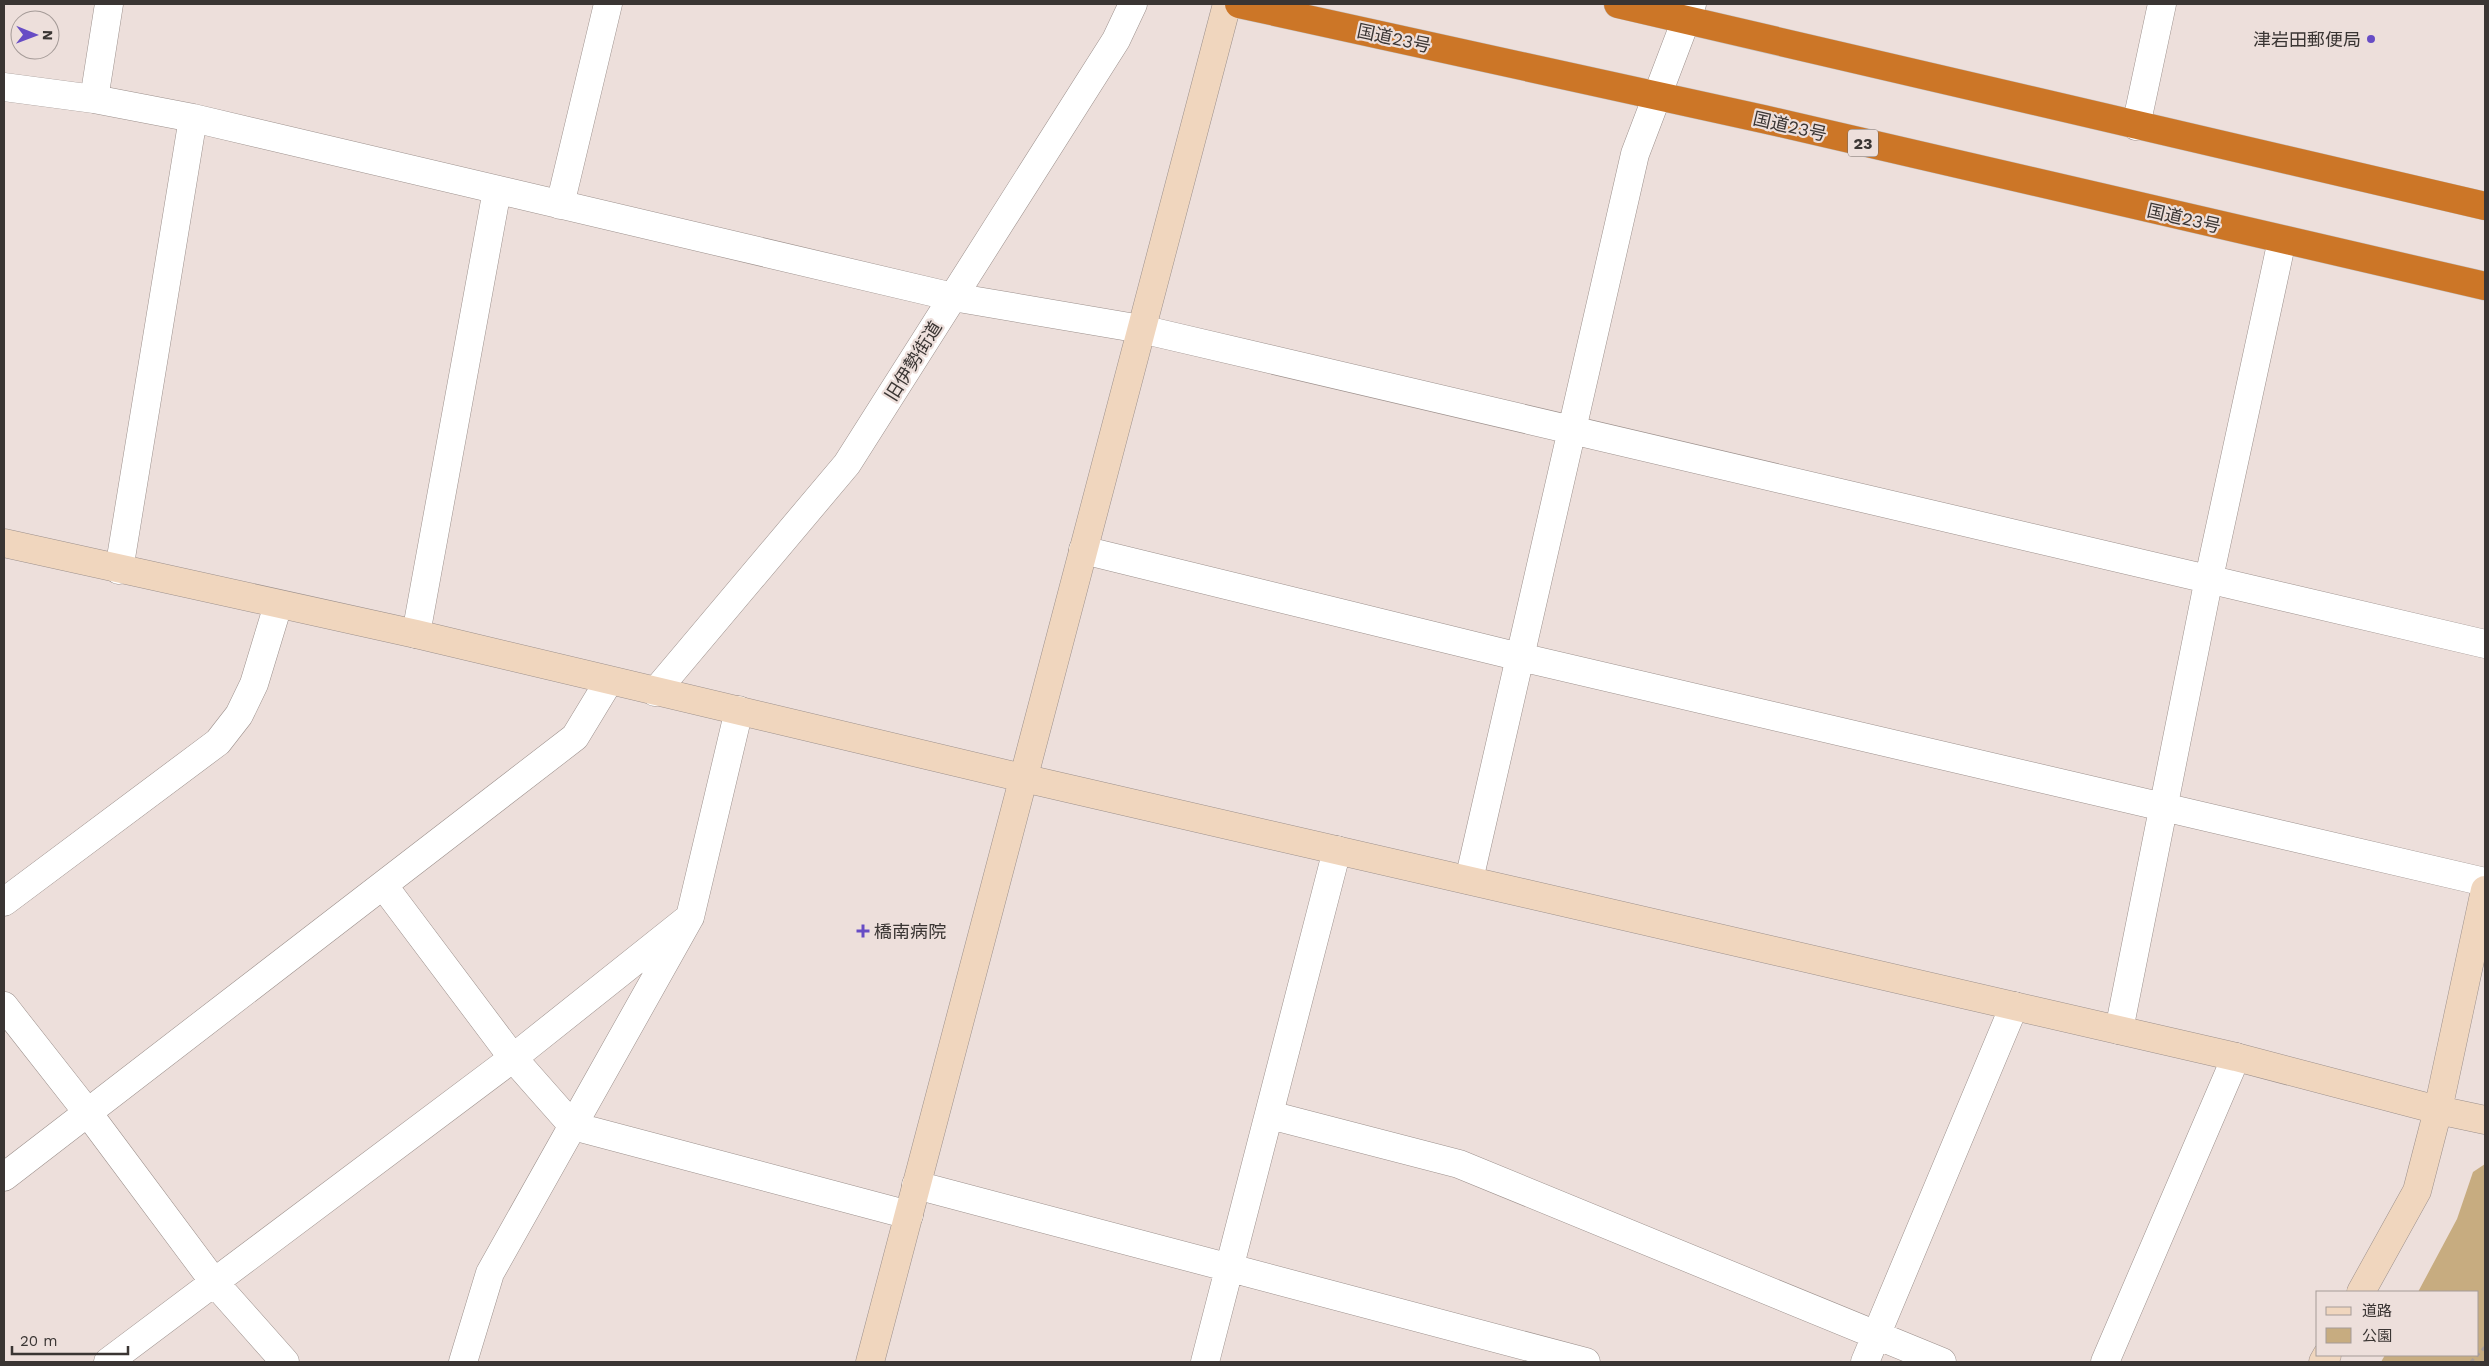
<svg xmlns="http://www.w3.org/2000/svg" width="2489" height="1366" viewBox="0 0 2489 1366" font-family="'Work Sans','Noto Sans JP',sans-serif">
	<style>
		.green { fill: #c7ac80 }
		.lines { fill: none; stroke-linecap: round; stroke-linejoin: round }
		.street-casing { stroke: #9c908c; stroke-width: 29 }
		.secondary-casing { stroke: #9c908c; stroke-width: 29 }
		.highway-casing { stroke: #c4c2c2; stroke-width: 29 }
		.path { stroke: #a99e9b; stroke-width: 3; stroke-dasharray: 4 4; stroke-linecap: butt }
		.street { stroke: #fff; stroke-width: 28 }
		.secondary { stroke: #f0d6be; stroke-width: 28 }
		.highway { stroke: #cc7627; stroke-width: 28 }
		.poi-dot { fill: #674cc5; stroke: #eddfdb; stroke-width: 2 }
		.labels { text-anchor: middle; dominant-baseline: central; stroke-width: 4.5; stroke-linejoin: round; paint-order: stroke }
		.shield { fill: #eddfdb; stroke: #706865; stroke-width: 1 }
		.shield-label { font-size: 16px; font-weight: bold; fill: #3a3533 }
		.street-label { font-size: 18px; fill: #3a3533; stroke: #eddfdb }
		.poi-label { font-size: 18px; fill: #3a3533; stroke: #eddfdb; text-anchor: end }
	</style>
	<rect width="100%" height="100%" fill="#eddfdb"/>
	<!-- green -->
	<path class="green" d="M2485,1164V1362H2381L2385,1355H2478V1292H2418L2457,1219L2473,1172Z"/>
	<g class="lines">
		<defs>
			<path id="street" d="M4,87L94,99L193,118L953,297L1141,329L2485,644
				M94,99L109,4
				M2136,126L2162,4
				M560,205L608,4
				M1083,550L1520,657L2485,882
				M119,570L193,118
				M416,634L497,190
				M655,692L847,464L1116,40L1133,4
				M1469,880L1635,154L1692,4
				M383,885L513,1058L573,1126L909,1215
				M4,902L218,742L239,715L254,684L278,605
				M4,1006L88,1113L214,1282L285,1362
				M2119,1030L2209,578L2282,240
				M1270,1115L1459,1164L1942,1362
				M4,1177L575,737L609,681
				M916,1185L1586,1362
				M108,1362L513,1058L690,917
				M463,1362L490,1273L690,917L739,710
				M1205,1362L1337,850
				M1865,1362L2014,1006
				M2105,1362L2236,1057"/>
			<path id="secondary" d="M4,543L416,634L1023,778L2236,1057L2438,1110L2485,1120
				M2361,1292L2417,1191L2438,1110L2485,890
				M870,1362L1227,4
				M2323,1362L2327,1355"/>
			<path id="highway" d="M1239,4L1763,119L2485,286
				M1618,4L2485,206"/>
		</defs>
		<!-- street casing -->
		<use href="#street" class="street-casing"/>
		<!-- secondary casing -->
		<use href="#secondary" class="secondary-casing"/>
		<!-- highway casing -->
		<use href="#highway" class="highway-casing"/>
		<!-- path -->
		<path class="path" d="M2471,1362L2485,1347"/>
		<!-- street -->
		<use href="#street" class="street"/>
		<!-- secondary -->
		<use href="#secondary" class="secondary"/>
		<!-- highway -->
		<use href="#highway" class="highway"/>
	</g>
	<!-- markers -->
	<g class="poi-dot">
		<circle cx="2371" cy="39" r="5"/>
		<path d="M860.5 923.5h5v5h5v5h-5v5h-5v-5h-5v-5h5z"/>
	</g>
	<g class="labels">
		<!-- shield labels -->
		<rect class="shield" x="1848" y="129.5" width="30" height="27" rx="4"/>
		<g class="shield-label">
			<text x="1863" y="143">23</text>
		</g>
		<!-- street labels -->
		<g class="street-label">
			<text transform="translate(1394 38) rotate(12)">国道23号</text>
			<text transform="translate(1790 126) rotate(13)">国道23号</text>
			<text transform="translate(2184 218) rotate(13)">国道23号</text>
			<text transform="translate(913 361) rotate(-58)">旧伊勢街道</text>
		</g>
		<!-- poi labels -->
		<g class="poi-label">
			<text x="2361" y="39">津岩田郵便局</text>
			<text x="874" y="931" text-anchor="start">橋南病院</text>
		</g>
	</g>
	<!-- border -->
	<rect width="2489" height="1366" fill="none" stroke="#3a3533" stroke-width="10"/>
	<!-- legend -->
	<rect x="2316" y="1291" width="162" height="65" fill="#eddfdb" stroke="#a59b98"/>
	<rect x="2326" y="1307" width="25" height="8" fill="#f0d6be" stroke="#a59b98"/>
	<text x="2362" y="1316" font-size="15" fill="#3a3533">道路</text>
	<rect x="2326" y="1328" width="25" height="15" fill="#c7ac80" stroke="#a59b98"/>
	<text x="2362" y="1341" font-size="15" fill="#3a3533">公園</text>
	<!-- north arrow -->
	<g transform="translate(35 35) rotate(91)"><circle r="24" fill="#eddfdb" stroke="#a59b98"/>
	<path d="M0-4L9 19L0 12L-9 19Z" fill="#674cc5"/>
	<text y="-8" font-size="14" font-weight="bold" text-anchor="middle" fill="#3a3533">N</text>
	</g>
	<!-- scale -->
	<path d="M12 1346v8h116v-8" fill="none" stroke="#3a3533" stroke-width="2.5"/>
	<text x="20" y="1346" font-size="15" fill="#3a3533" stroke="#eddfdb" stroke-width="4" paint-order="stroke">20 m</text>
</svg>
